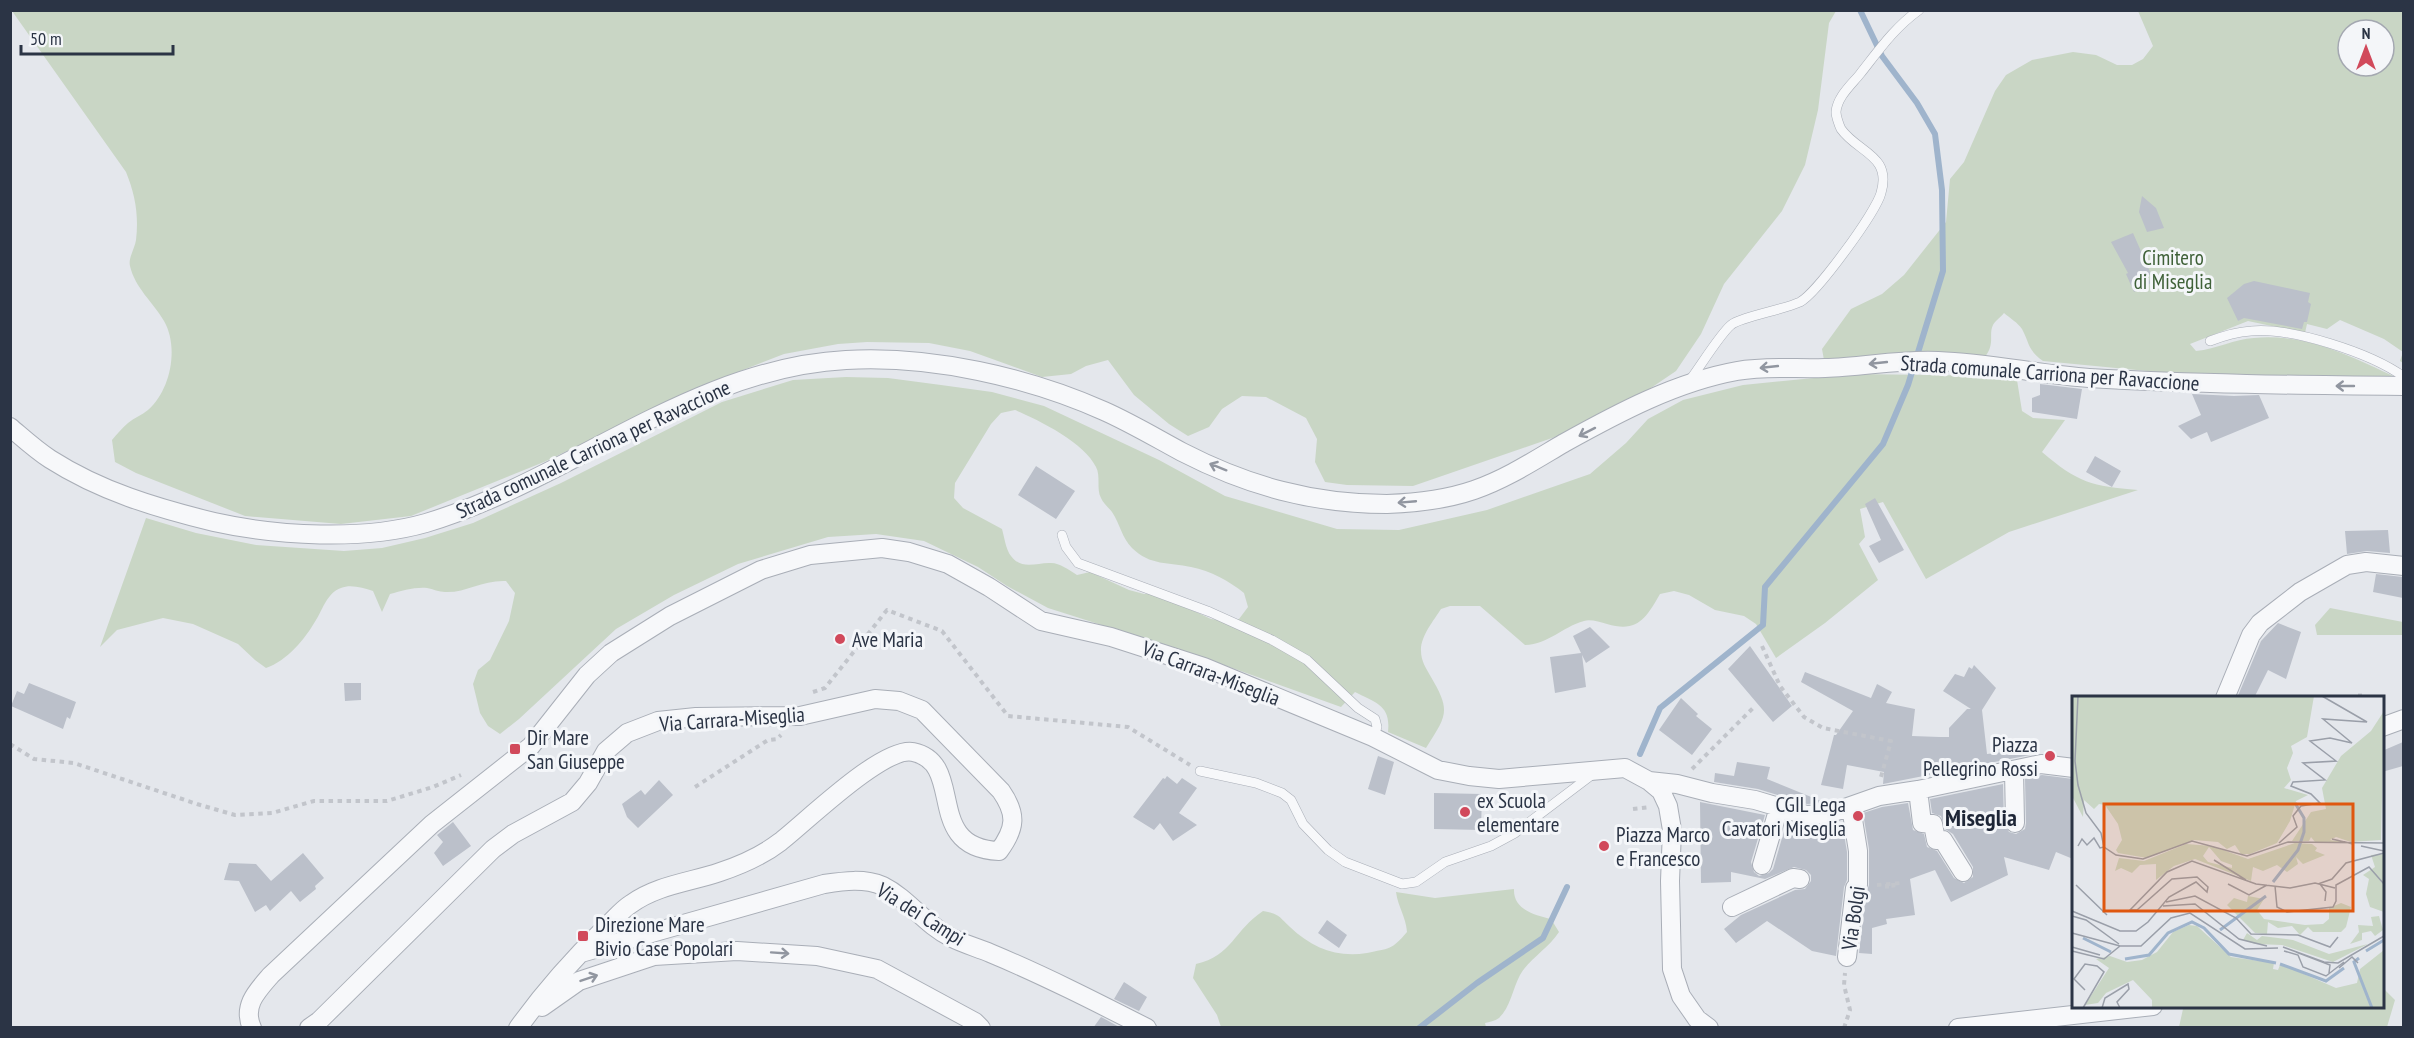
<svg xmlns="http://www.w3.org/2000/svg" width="2414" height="1038" viewBox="0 0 2414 1038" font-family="'PT Sans Narrow',sans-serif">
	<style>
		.green { fill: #c9d6c5; fill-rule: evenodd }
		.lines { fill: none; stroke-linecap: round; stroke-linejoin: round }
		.stream { stroke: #9fb4cc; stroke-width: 6 }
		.building { fill: #bbc0ca }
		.lane-casing { stroke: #a9aeb7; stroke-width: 10 }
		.street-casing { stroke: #a9aeb7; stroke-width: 20 }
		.path { stroke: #c2c5cb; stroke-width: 4; stroke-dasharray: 4.5 4.5; stroke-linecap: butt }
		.lane { stroke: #f7f8fa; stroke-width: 9 }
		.street { stroke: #f7f8fa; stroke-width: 18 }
		.oneway { stroke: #9196a0 }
		.poi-dot { fill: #d1495b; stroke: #f4f6f9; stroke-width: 2 }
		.labels { text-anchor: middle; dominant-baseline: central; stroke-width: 6; stroke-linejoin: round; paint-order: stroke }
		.park-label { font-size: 21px; fill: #3f6138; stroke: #f4f6f9 }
		.street-label { font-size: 21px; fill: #2b3445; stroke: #f4f6f9 }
		.poi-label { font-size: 21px; fill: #2b3445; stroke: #f4f6f9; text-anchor: start }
		.quarter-label { font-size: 24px; font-weight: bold; fill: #1d2536; stroke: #f4f6f9 }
		.inset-river { fill: none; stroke: #9fb4cc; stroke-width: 3 }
		.inset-road { fill: none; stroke: #9a9fa9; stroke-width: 1.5 }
		.view { fill: #df570f; fill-opacity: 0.15; stroke: #df570f; stroke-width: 3 }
		.inset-edge { fill: none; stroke: #2b3445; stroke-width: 3 }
	</style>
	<rect width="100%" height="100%" fill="#e4e7ec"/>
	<!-- green -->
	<path class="green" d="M12,11H1836L1829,23L1818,110L1805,165L1782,211L1724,284L1701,334L1676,371L1642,394L1578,429L1413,486L1347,485L1325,482L1315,462L1317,439L1306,418L1266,397L1242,396L1222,409L1209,427L1188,436L1169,424L1134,395L1108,360L1086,366L1071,374L1042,377L970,351L929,343L867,342L838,344L784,354L710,383L544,462L411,516L341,524L245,516L136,473L115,462L112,440C117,434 122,428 128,423C134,418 142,415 148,410C171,390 179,347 164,321C153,302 135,288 130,266C128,258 135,248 136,240C139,215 135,194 126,172Z
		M2138,11H2403V363L2400,361L2403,352L2384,339L2340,320L2327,329L2307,324L2305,333L2248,321L2190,344L2196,351C2217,349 2234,339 2254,338C2305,333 2350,356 2395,377L2371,378L2168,373L2043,361C2027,349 2030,344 2022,329C2018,323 2010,318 2004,313C2001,317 1995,321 1993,325C1988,335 1996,344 1984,358L1824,360L1822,349L1851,309L1882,294L1904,275L1946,222L1950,179L1964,162L1995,91L2006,75L2032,60L2073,52L2096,55L2117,65H2132L2143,59L2153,46ZM2348,30H2384V66H2348Z
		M1855,374L2002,376L2017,380L2022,411L2033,418L2065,420L2042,452C2078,483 2092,486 2138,490L2009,532L1926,579L1883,502L1860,509L1865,537L1859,544L1878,580L1825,623L1776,658L1756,624L1744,616L1715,610L1689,595L1674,591L1660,594C1646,618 1638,633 1607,624C1600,622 1590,619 1584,621C1562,627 1549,644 1525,645L1480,606H1450L1441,609C1434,620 1420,637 1421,651C1421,661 1426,668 1431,677C1451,711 1447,715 1426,748L1388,732C1391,705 1376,703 1355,692L1341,707L1196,655L1048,608L1007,586L978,567L924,541L876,534L828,537L738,564L674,595L616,629L519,719L500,734L488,726L480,713L473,684L478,670L490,660L509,621L515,593L506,581C482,580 466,593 445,592C439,592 433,589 427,588C414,587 402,591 390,594L382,612L373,591C363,588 351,584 341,588C327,593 323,609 316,620C305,639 287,661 266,668L255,660L238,644L193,624L163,618L117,630L100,647L146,518L196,533L256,545L344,551L382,548L425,538L473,523L561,483L722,402L793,380L846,377L888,378L941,385L992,392L1044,406L1159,460L1225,496L1337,529L1399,530L1487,510L1590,474L1626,443L1648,419L1683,400L1743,385ZM1015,410C1039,420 1085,443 1096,467C1101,476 1096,489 1101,498C1103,503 1109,508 1112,512C1120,524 1122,538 1132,548C1150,566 1169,562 1191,567C1211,571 1229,581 1244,593L1248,607L1239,619L1225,621L1211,619L1158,594H1144L1129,590L1090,572L1077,575C1069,570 1060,563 1051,563C1038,562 1022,571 1011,556C1006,550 1004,536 1002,529L963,508L954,498L955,483L991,424L1001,413Z
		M2330,608L2403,622V635H2317L2315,625Z
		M1514,889C1513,910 1535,915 1551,919L1559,932C1548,949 1530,958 1520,975C1513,988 1510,1008 1499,1018C1495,1021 1489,1022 1485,1023L1486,1027H1221L1217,1015L1193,978L1196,964C1232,956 1234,930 1263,911C1280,914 1279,917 1290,927C1312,948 1337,958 1367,953C1389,948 1391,951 1407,932C1406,917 1398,907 1396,892L1435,898Z
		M2383,988L2395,1000L2387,1027H2179L2183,1009L2203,1007L2382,1006Z"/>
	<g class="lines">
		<!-- stream -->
		<path class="stream" d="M1640,754L1660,708L1763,625L1765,587L1883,444L1908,385L1943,271L1942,190L1935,134L1917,103L1882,56L1860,10
			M1419,1028L1477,983L1543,938L1567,887"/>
	</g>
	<!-- building -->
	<path class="building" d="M2142,196L2156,208L2164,228L2147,232L2139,212Z
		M2133,233L2151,274L2147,276L2151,283L2134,292L2126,274L2128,273L2111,242Z
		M2254,281L2310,293L2308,302L2311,304L2307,322H2304L2302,329L2244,318L2238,321L2227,298L2244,284Z
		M2040,384L2082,389L2077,419L2032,412V398L2040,395Z
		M2192,394L2234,396L2259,395L2269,418L2211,442L2207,432L2191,439L2178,426L2201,415Z
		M2095,456L2121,471L2112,487L2086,472Z
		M1036,466L1075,491L1056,519L1018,495Z
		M1875,498L1904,550L1879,563L1869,546L1881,540L1865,504Z
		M2388,530L2390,553L2367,551L2347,554L2345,531Z
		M2376,574L2403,577V598L2373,592Z
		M2278,623L2301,632L2286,679L2268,670L2254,698H2237L2261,641Z
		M1590,627L1610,647L1586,663L1582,655L1586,687L1555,693L1550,657L1581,653L1573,636Z
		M1750,646L1792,706L1773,722L1728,669Z
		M1974,665L1996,688L1982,710L1987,754L2029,749L2030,755L1883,784L1884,772L1847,765L1843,789L1821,785L1834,735H1836L1853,711L1801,682L1805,672L1871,698L1877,684L1892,692L1886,703L1915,709L1912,736L1940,737H1949V728L1967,709H1971L1943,691L1955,674L1964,677L1969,667L1972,669Z
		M29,683L76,702L70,719L67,717L63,729L11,706L17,691L24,694Z
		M344,683H361V700L345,701Z
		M1681,698L1698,714L1696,716L1712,729L1692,755L1659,730Z
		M2403,742V766L2382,772V751Z
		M1378,756L1394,762L1385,795L1368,789Z
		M1737,762L1770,767L1767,779L1826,803L1807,804L1758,789L1714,782L1715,773L1734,776Z
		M2042,775L2073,779V859L2056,852L2049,870L2004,857L2008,875L1951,902L1935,870L1910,879L1915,915L1886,919L1887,924L1872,928V954L1859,953L1866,893L1869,885V849L1863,813L1882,807L1908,803L1913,830L1924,834L1927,847L1937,851L1954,878L1964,883L1973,877V867L1953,834L1945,829L1941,816L1932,813L1930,799L2003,784L2004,824L2009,832L2016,834L2025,829L2026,823L2025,779Z
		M1167,776L1177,784L1182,778L1197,788L1179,813L1197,825L1173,841L1160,823L1154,830L1133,817L1163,778L1165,779Z
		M659,780L673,795L638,828L627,817L622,804L641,790L645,795Z
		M1434,793L1482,794L1481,830L1434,829Z
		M1700,802L1765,815L1751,862L1754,872L1759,876L1769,873L1773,869L1787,821L1807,826L1829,825L1842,822L1847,852V880L1844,887L1836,956L1812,951L1767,921L1736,943L1724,929L1741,915L1795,890L1805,889L1811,881V875L1806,870L1794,867L1765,879L1731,872V882L1701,883Z
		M453,822L471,846L443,866L434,853L443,842L437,835Z
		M303,853L324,878L315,886L316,889L300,902L291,891L270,911L266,905L255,912L239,881L224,880L229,863L256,864L271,881Z
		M1327,920L1347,935L1339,948L1318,933Z
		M1124,982L1147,997L1139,1011L1114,999Z
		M1101,1017L1103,1018L1121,1028H1093Z"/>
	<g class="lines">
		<defs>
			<path id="lane" d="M2210,341C2223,336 2237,332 2251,331C2291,327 2371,353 2404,377
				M1690,380C1700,367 1720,334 1731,325C1740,317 1783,310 1800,302C1817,293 1876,212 1881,193C1892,155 1858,153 1841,129C1839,125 1836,116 1836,112C1837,97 1852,84 1860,74C1879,50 1894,28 1919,10
				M1062,535L1066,547L1078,563L1210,612L1272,640L1307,660L1358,708L1375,719L1377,727L1373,737
				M1200,771L1256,783L1282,793L1291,800L1303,824L1328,850L1345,862L1402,884L1416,882L1445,862L1491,846L1515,833L1593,774"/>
			<path id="street" d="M10,427C23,438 36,450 50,459C100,491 156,508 214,522C277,536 363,541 426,523C570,480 692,368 846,360C930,355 1028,377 1104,411C1131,423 1156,438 1182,452C1248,486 1313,504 1387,504C1416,503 1448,499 1474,490C1506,479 1535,460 1564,443C1618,413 1676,382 1737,371C1767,366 1796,369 1825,368C1863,367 1900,359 1938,361C1989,363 2038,374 2089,378C2194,384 2298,385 2404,386
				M2225,698L2251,635L2260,623L2300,592L2347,565L2366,562L2404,566
				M2382,727L2404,719
				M2014,770L2015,823
				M1649,781L1677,784L1712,793L1755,800L1806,815L1828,814L1879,796L1918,790L2022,768L2041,764L2074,768
				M1918,790L1922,823L1933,824L1936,840H1943L1963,872
				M1762,865L1779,807
				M1732,907L1793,878L1800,879
				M581,953L824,884C844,881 864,878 883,886C909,899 925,925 952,938C964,944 978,948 990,953C1043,975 1096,1002 1147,1028
				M1847,957L1855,888L1858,885V851L1851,807
				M542,1007L579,981L654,956L737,951L817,956L877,969L975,1022L981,1028
				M252,1028C242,1006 257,991 271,975L432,824L531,746L587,675L611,653L670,616L761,570L810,555L882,548L909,552L948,564L989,587L1041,621L1111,637L1204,667L1373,737L1438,770L1469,776L1499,779L1625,768L1649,781L1661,791L1668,806L1672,830L1670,881L1672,969L1681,996L1697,1019L1709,1028
				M309,1028L319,1021L493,849L513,834L572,802L588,783L606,751L627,733L658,721L696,717L800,716L875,699L899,701L922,710L1001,791C1017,814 1016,828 999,851C922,848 967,763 913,752C883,746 806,822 780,842C763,855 741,865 720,872C691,882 657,885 631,904C621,910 613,921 604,929C573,959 544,992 518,1028
				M1958,1028L2153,1006"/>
		</defs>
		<!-- lane casing -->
		<use href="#lane" class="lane-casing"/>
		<!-- street casing -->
		<use href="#street" class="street-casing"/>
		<!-- path -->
		<path class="path" d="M1762,646L1780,686L1804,717L1823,728L1891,741L1881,777
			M813,692L825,688L887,610L942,631L1008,716L1128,727L1190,765
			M2360,698V692
			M10,744L34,759L74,763L197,804L235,815L272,813L314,801H387L433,787L461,775
			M1692,769L1753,708
			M695,787L768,740L777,739L781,735
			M1633,809L1650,807
			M1893,883L1894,892
			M1887,884V892
			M1877,885L1901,883
			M1844,1028L1850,1010L1844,985L1845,973"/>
		<!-- lane -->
		<use href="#lane" class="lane"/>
		<!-- street -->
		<use href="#street" class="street"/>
	</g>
	<!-- one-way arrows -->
	<defs><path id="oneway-shaft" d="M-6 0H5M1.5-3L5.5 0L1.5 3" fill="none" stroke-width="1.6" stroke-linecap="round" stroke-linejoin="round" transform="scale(1.5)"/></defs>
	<g class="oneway">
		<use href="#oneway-shaft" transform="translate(1878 363) rotate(174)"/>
		<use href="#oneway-shaft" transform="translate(1769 367) rotate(174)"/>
		<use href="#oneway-shaft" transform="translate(2345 386) rotate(-180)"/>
		<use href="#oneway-shaft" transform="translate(1587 432) rotate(153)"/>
		<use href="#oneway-shaft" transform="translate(1218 467) rotate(-158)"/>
		<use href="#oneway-shaft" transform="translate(1407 502) rotate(175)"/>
		<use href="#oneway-shaft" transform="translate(780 953) rotate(4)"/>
		<use href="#oneway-shaft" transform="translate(589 978) rotate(-19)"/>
	</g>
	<!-- markers -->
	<g class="poi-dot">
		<circle cx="840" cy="639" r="6"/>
		<rect x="509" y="743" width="12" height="12" rx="3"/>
		<circle cx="2050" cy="756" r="6"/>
		<circle cx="1465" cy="812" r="6"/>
		<circle cx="1858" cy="816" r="6"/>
		<circle cx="1604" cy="846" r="6"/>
		<rect x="577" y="930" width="12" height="12" rx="3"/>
	</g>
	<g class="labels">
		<!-- park labels -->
		<g class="park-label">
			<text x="2173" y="257">Cimitero<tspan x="2173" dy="24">di Miseglia</tspan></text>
		</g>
		<!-- street labels -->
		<g class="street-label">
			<text transform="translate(2050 373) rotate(4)">Strada comunale Carriona per Ravaccione</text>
			<text transform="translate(593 449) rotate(-25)">Strada comunale Carriona per Ravaccione</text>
			<text transform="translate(1211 673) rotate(21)">Via Carrara-Miseglia</text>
			<text transform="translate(732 719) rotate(-4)">Via Carrara-Miseglia</text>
			<text transform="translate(921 914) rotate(32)">Via dei Campi</text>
			<text transform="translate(1853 918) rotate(-82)">Via Bolgi</text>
		</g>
		<!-- poi labels -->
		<g class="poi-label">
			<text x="852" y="639">Ave Maria</text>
			<text x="527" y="737">Dir Mare<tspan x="527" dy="24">San Giuseppe</tspan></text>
			<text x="2038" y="744" text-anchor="end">Piazza<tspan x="2038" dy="24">Pellegrino Rossi</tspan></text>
			<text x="1477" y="800">ex Scuola<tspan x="1477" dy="24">elementare</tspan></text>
			<text x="1846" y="804" text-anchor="end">CGIL Lega<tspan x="1846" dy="24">Cavatori Miseglia</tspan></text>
			<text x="1616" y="834">Piazza Marco<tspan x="1616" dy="24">e Francesco</tspan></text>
			<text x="595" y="924">Direzione Mare<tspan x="595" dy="24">Bivio Case Popolari</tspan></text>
		</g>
		<!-- quarter labels -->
		<g class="quarter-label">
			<text x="1981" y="817">Miseglia</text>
		</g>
	</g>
	<!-- overview -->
	<g transform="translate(2072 696)">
		<rect width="312" height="312" fill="#e4e7ec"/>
		<path d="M0,0H242L235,41L219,50L221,57L215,72L219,84L212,92L236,99L224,105L218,125L205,147L178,158H169L163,149L155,153L146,146L122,144L75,162L46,157L44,154L50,144L46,128L33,109L27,108L22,113L12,104L11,121L0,100ZM312,15L309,144L279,146L264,141L258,144L279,147L243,146L239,141L237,145H220L239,116L254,113L250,92L269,60L299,35ZM223,147L240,148L245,152L243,155L253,159L231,168L224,161L226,168L215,176L205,169L191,175L181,171L179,185L123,163L102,170L84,184V168L68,169L60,177L49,172L43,175L47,162L72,165L114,148L140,150L176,163ZM137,151L149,165L160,169V172L136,166L131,160ZM312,158V216L298,211L294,198L297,183L291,179L303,171L299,159ZM176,200L192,203L185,214L192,223L233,229L251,228L257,223V212L269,207L279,211L274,231L269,236H241L236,231L228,239L220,230L206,232L196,226L195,238L183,237L155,209L162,202L175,206ZM307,220L311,234L303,240L299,235L290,237V244L278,248L287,236L286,229L301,230L299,221ZM117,229L125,230L159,261L202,267L201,273L206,274L208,269L218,272L264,292L285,287L288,273L312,254V312H80V304L61,284L34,297L26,307L13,309L37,272L24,263L38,260L55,266L70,264L85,256L101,236ZM175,237L185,244L190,240L221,244L257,258L296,248L261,266L210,249L183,248L171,244Z" fill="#c9d6c5" fill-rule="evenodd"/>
		<path class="inset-river" d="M201,186L226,154L232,136V122L223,107M148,234L194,200M11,242L39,256M294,255L312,244M287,262L282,266L300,312M53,263L77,259L96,237L120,226L132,232L157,258L204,267M208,268L254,285L272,272"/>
		<path class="inset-road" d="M6,0L3,65L6,89L14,117L29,137L32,151L44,159L71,163L120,145L175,160L216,146L312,147M260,143L281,148M207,147L225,131L221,120L229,110L248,107L239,98L219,90L221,86L253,84L231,67L264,65L238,45L258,42L280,47L251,23L295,26L250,0M6,150L10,143L15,149L22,142L28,152L32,151M289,150L312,155M142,164L174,184M156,188L177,199L195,189M246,188L260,183L274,167L312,157M248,188L254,196L253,205M4,189L35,219M203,190L205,211L215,216L261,211L264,205V189L297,171L312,188M94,206L123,200L164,222L179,238L226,239L258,251L266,241M91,210L123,208L167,243L195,250M0,215L48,235H64L76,226L97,201L124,186L135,196L136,191L125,181L100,183L65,214H58L95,176L120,165L184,188L218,192L243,187L263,192M0,220L14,224L47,248M0,237L48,250H69L99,222L118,217L173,253L206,252M0,251L28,259M211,251L252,266L266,267L312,240M0,255L32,263L48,250M212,255L226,259L231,271L254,280L272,266M224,256L258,269L257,277M267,272L280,261L286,267M11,312L32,276L25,270L13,268L2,283L13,294M30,312L33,302L56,288L57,293L45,306L48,312"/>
		<path class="view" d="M32,108H281V215H32Z"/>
		<rect width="312" height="312" class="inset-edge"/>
	</g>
	<!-- border -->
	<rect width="2414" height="1038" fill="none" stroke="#2b3445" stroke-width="24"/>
	<!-- north arrow -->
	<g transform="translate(2366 48)"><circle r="28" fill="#f4f6f9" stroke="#a4a8b1" stroke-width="1.5"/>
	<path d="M0-4.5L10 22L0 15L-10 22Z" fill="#d1495b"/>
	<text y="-9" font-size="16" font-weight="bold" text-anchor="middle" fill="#2b3445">N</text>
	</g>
	<!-- scale -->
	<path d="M21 45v9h152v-9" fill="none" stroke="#2b3445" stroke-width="3"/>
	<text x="30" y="45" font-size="18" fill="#2b3445" stroke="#f4f6f9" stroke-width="4.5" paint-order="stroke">50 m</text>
</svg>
